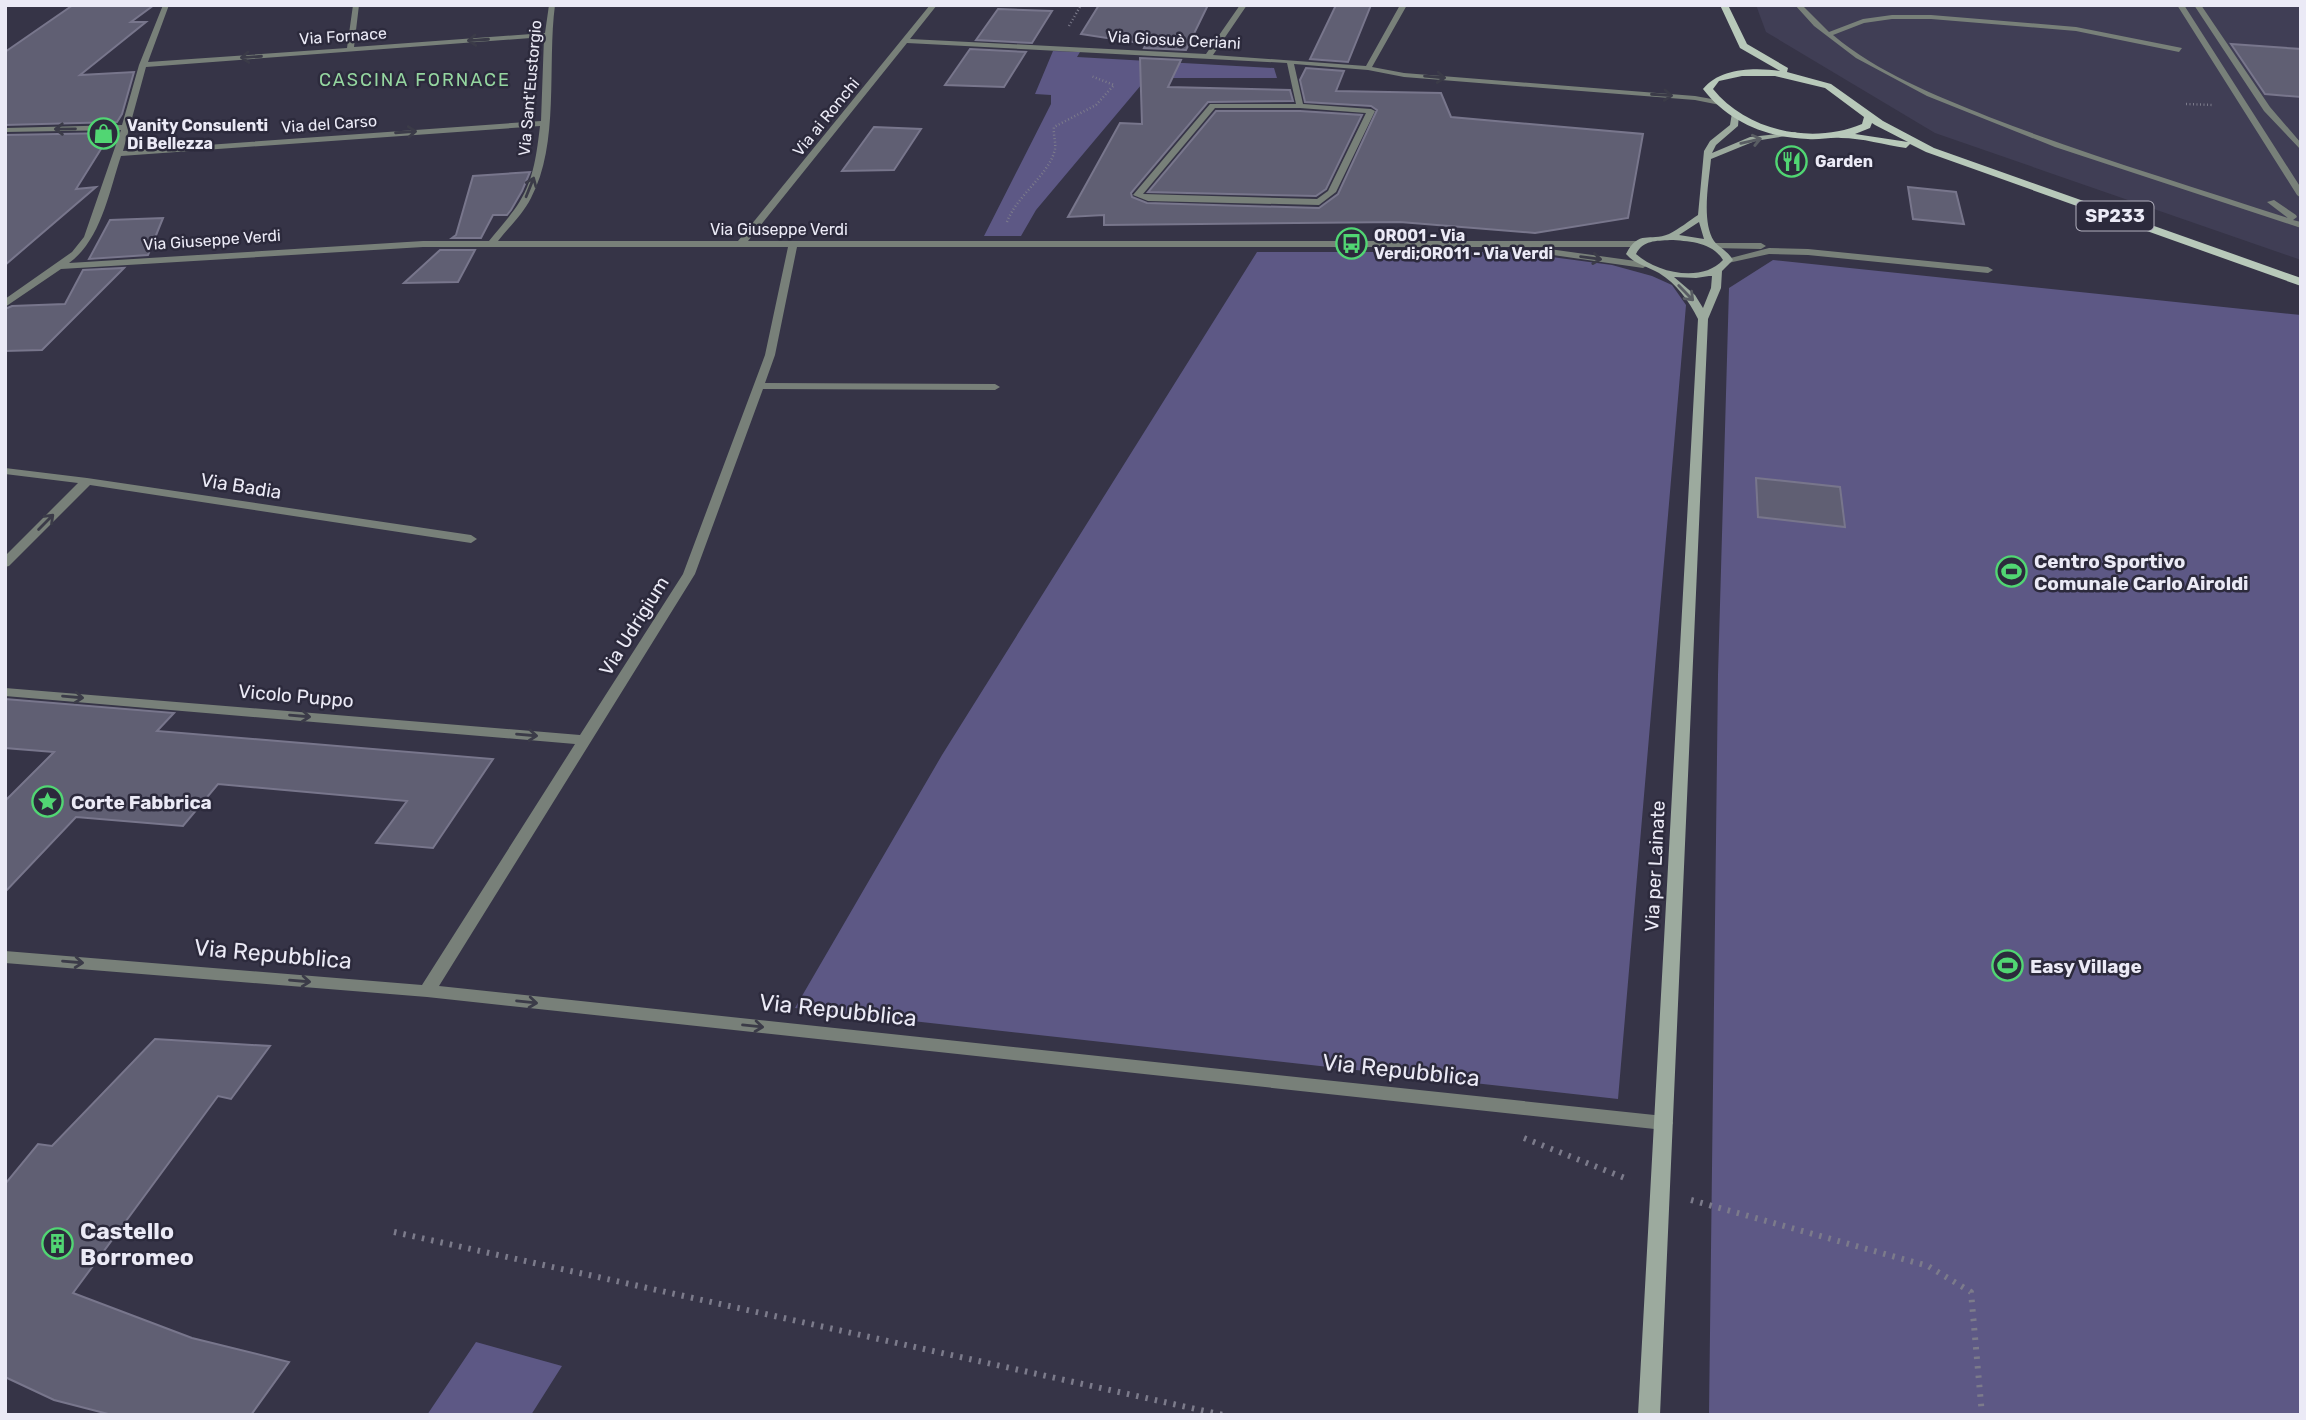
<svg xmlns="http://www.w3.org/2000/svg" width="2306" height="1420" viewBox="0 0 2306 1420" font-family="Rubik,sans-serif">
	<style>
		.built { fill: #403e55 }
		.green { fill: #5d5885 }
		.building { fill: #605f73; stroke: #78768c; stroke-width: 2 }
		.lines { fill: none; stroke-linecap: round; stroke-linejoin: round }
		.path-far1 { stroke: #7c7b8b; stroke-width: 2.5; stroke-dasharray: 1 2.5; stroke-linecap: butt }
		.path { stroke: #7c7b8b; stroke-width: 6; stroke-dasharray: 2.5 7; stroke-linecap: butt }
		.lane { fill: #788079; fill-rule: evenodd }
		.street { fill: #788079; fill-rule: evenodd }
		.secondary { fill: #9caa9e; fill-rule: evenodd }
		.primary { fill: #b8c9ba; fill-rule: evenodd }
		.oneway { stroke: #3b3b48 }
		.oneway2 { stroke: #595d63 }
		.labels { text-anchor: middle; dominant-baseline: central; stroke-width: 5; stroke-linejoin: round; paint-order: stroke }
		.far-street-label { font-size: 16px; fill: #ebeaf6; stroke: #2c2a3c }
		.far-poi-label { font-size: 16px; font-weight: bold; fill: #ebeaf6; stroke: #2c2a3c; text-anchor: start }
		.far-neighbourhood-label { font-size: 18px; letter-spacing: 2px; fill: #95d6a0; stroke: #2c2a3c }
		.shield { fill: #2c2a3c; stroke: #b2b0be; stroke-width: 2 }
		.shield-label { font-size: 18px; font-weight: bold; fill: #ebeaf6 }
		.street-label { font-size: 19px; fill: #ebeaf6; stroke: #2c2a3c }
		.poi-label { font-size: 19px; font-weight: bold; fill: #ebeaf6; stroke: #2c2a3c; text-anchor: start }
		.near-street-label { font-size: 23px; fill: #ebeaf6; stroke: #2c2a3c }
		.near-poi-label { font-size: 23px; font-weight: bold; fill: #ebeaf6; stroke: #2c2a3c; text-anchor: start }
	</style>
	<rect width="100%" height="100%" fill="#363447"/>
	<!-- built -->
	<path class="built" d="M1756,5H2301V260L1935,133L1766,32Z"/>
	<!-- green -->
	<path class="green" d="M1053,51L1080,52L1077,57L1274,68L1277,78H1147L1036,210L1021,236H984L1051,104V95L1035,94Z
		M1257,252H1514L1612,265L1652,276L1672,285L1686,305L1618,1099L795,1008L942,755Z
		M1773,260L2301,315V1415H1709L1718,675L1729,288Z
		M476,1342L562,1366L531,1415H427Z"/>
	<!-- building -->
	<path class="building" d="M73,5H154L131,22H146L80,75L134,72L122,114L117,122L5,125V52Z
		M1099,5H1208L1186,50L1144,48L1146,44L1081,34Z
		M1336,5H1371L1348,62L1310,59Z
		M998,9L1052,11L1032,43L976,40Z
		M2231,44L2301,49V97L2265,94Z
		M970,49L1026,52L1004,87L945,85Z
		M1140,58L1181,60L1168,87L1290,90L1293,101L1208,102L1131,193L1132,197L1147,203L1319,208L1338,194L1377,110L1371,106L1305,102L1300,80L1306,68L1344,71L1336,91L1441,93L1451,117L1643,134L1628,218L1535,233L1400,222L1104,225V215L1068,217L1120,123L1142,124Z
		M1216,111H1300L1362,115L1326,189L1316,196L1148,192Z
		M874,127L921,129L894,170L842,171Z
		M111,133L76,189L96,187L5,265V135Z
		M530,172L522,191L511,210L507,215H493L481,238H452L456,235L473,176Z
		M1908,187L1956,192L1964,224L1913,219Z
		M163,218L148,255L89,259L110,220Z
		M440,250H475L458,282L404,283Z
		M124,268L42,350L5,351V309L12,306L65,304L83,270Z
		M1756,478L1840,487L1845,527L1758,517Z
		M5,699L174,713L157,731L493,759L433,848L376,843L407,801L218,784L183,826L76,817L5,892V801L54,752L5,748Z
		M155,1039L270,1046L231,1099L218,1096L73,1293L192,1338L289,1362L251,1415H112L54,1400L5,1377V1184L38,1144L52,1146Z"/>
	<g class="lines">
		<!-- path-far1 -->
		<path class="path-far1" d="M1069,26L1081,5
			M2186,104L2214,105
			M1007,222C1017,195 1050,174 1055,149C1056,142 1053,134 1054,127L1096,105L1114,85L1091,76"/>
		<!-- path -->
		<path class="path" d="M1524,1138L1630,1180
			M1691,1200L1928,1266L1971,1292L1982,1415
			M394,1232L1223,1415"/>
		<!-- lane -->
		<path class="lane" d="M1795,5H1802L1829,32L1863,19L1892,15H1931L2076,27L2182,48L2179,52L2076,31L1931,19H1892L1864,23L1833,35C1878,73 1935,95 1989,117C2087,155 2188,185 2288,218L2267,202L2274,200L2296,215L2297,217L2293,220L2301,222V228L2055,147L1927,96L1856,58L1814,26Z
			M2177,5H2184L2301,188V198L2297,195Z
			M2194,5H2201L2270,107L2301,143V150L2264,111Z"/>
		<!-- street -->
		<path class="street" d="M163,5H169L148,62L347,48L353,5H359L354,47L545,33L549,5H555C547,65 560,144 531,198C523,214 509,227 498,241H738L930,5H937L910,39L1206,54L1240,5H1247L1213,55L1366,66L1400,5H1407L1372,67L1404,73L1695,96L1723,101L1724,103L1720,105L1695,100L1404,77L1368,70L1294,64L1303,104L1371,109L1375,111L1336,192L1319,205L1148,201L1133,195L1210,104H1296L1287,63L907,43L748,241H1636L1641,244L1636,247H797L775,355L765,383L995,384L1000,387L995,390L763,389L695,574L439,986L1664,1116L1670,1118L1673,1123L1670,1128L1664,1130L427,997L5,963V951L422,985L575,744L5,696V688L580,735L683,574L765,355L788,247H423L61,269L5,307V299L72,252L84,237L121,130L5,132V128L122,125L139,65ZM544,37L541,121L123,151L146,67ZM1215,108H1300L1366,113L1328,191L1317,199L1143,194ZM540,126C537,151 534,179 520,201C511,216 499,228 489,241H423L69,263C101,240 109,192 121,156Z
			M1714,243H1761L1766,246L1761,249L1711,248V244Z
			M1769,248L1808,249L1988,267L1993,270L1988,273L1808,255L1769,254L1728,263L1723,260Z
			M1549,249L1643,262L1648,265L1643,268L1546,254L1544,252Z
			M5,468L87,478L471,535L477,539L471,543L90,485L9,566L5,567V556L78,483L5,474Z"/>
		<!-- secondary -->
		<path class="secondary" d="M1732,113L1739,115L1738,126L1716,145L1712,153L1750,137L1795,132L1799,134L1755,141L1711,159C1709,181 1701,221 1714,241C1718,247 1727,250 1733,260L1722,271L1721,288L1708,319L1660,1415H1638L1698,319C1689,301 1677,284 1659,273C1647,266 1636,265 1626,254C1639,229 1649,242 1669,234C1679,229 1689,221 1698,215L1704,151L1710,141L1730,125ZM1699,222L1704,239L1679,235ZM1670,240C1689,241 1712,242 1723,260C1702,283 1657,273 1636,254C1643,240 1656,241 1670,240ZM1709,276H1712L1711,288L1703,308L1695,295L1674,277L1696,278Z"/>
		<!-- primary -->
		<path class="primary" d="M1720,5H1728L1747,44L1788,68L1787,72L1831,84L1883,121L1934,148L2301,278V286L1926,152L1910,144L1906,148C1885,145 1862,138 1841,138C1831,137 1819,140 1808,139C1768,138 1728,122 1703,89C1719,68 1755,67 1780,71L1740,48ZM1742,76H1775L1825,88L1864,117L1862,124C1812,145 1747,131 1713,89L1719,81ZM1872,123L1875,125L1908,142L1855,134L1870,128Z"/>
	</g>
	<!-- one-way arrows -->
	<defs><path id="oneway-shaft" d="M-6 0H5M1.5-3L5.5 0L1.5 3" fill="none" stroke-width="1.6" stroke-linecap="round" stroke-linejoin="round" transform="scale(1.75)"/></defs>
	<g class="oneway">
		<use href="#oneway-shaft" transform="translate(478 40) rotate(176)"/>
		<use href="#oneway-shaft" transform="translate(251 57) rotate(176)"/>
		<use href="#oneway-shaft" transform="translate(1435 77) rotate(5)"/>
		<use href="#oneway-shaft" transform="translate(1662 95) rotate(4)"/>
		<use href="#oneway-shaft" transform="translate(65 129) rotate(179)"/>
		<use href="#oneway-shaft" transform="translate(406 132) rotate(-4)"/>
		<use href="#oneway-shaft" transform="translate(530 187) rotate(-68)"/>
		<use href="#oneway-shaft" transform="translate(1591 258) rotate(8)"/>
		<use href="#oneway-shaft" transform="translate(46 522) rotate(-45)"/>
		<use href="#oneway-shaft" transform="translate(73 697) rotate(5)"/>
		<use href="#oneway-shaft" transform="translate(300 716) rotate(5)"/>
		<use href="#oneway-shaft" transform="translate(527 735) rotate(5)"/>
		<use href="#oneway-shaft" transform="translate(73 962) rotate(5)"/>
		<use href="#oneway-shaft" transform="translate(300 981) rotate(5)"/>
		<use href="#oneway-shaft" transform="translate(527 1002) rotate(6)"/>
		<use href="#oneway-shaft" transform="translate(753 1026) rotate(6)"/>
	</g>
	<g class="oneway2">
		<use href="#oneway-shaft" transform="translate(1751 141) rotate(-13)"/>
		<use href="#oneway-shaft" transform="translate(1686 293) rotate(46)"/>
	</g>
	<!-- icons -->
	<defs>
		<symbol id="shop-ring" viewBox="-11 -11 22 22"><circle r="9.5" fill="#2c2a3c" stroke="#51d673" stroke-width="1.5"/><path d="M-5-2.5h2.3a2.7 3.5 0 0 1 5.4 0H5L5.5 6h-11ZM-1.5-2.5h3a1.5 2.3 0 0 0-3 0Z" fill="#51d673"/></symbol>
		<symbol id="restaurant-ring" viewBox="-11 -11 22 22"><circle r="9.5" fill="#2c2a3c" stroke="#51d673" stroke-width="1.5"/><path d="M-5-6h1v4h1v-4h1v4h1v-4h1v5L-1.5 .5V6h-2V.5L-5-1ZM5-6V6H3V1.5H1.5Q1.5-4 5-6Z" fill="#51d673"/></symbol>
		<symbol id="bus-ring" viewBox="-11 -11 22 22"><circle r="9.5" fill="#2c2a3c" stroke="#51d673" stroke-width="1.5"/><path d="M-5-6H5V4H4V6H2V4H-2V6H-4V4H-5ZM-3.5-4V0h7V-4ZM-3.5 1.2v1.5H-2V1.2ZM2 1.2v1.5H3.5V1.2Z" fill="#51d673"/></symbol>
		<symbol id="stadium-ring" viewBox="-11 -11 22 22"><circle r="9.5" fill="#2c2a3c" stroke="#51d673" stroke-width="1.5"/><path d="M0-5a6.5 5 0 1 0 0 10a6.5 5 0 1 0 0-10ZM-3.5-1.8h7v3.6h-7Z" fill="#51d673"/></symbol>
		<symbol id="sight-ring" viewBox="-11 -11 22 22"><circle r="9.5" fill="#2c2a3c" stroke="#51d673" stroke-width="1.5"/><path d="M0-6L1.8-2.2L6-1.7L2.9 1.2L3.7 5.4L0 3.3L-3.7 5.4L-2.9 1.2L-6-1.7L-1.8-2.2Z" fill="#51d673"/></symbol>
		<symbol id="building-ring" viewBox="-11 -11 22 22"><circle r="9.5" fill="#2c2a3c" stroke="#51d673" stroke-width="1.5"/><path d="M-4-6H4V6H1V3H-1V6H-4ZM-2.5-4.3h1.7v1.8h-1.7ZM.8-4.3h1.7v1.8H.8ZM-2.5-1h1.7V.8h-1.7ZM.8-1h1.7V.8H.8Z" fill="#51d673"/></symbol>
	</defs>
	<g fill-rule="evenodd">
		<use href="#shop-ring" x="86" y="116" width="35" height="35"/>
		<use href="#restaurant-ring" x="1774" y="144" width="35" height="35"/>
		<use href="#bus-ring" x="1334" y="226" width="35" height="35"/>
		<use href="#stadium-ring" x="1994" y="554" width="35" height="35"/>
		<use href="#sight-ring" x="30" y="784" width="35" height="35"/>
		<use href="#stadium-ring" x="1990" y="948" width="35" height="35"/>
		<use href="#building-ring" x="40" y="1226" width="35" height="35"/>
	</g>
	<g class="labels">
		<!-- far-street labels -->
		<g class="far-street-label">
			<text transform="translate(343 36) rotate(-4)">Via Fornace</text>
			<text transform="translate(1174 40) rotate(3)">Via Giosuè Ceriani</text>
			<text transform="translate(530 88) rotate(-85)">Via Sant'Eustorgio</text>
			<text transform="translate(826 117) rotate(-51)">Via ai Ronchi</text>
			<text transform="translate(329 124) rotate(-4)">Via del Carso</text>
			<text x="779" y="229">Via Giuseppe Verdi</text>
			<text transform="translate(212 240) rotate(-4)">Via Giuseppe Verdi</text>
		</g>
		<!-- far-poi labels -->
		<g class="far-poi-label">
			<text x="127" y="125">Vanity Consulenti<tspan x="127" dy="18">Di Bellezza</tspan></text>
			<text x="1815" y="161">Garden</text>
			<text x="1374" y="235">OR001 - Via<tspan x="1374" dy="18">Verdi;OR011 - Via Verdi</tspan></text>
		</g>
		<!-- far-neighbourhood labels -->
		<g class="far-neighbourhood-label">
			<text x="415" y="80">CASCINA FORNACE</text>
		</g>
		<!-- shield labels -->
		<rect class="shield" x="2076.5" y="201.5" width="77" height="29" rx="5"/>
		<g class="shield-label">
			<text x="2115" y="216">SP233</text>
		</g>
		<!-- street labels -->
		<g class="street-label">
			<text transform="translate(241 486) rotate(9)">Via Badia</text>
			<text transform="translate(634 626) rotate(-58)">Via Udrigium</text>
			<text transform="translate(296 696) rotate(5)">Vicolo Puppo</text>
			<text transform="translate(1655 866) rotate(-87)">Via per Lainate</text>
		</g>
		<!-- poi labels -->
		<g class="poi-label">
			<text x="2034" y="561">Centro Sportivo<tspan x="2034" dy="22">Comunale Carlo Airoldi</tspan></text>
			<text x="71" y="802">Corte Fabbrica</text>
			<text x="2030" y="966">Easy Village</text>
		</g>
		<!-- near-street labels -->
		<g class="near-street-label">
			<text transform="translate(273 954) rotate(5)">Via Repubblica</text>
			<text transform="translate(838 1010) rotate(6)">Via Repubblica</text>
			<text transform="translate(1401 1070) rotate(6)">Via Repubblica</text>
		</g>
		<!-- near-poi labels -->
		<g class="near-poi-label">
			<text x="80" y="1231">Castello<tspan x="80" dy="26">Borromeo</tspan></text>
		</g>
	</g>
	<!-- border -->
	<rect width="2306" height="1420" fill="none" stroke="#ebeaf6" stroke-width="14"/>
</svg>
